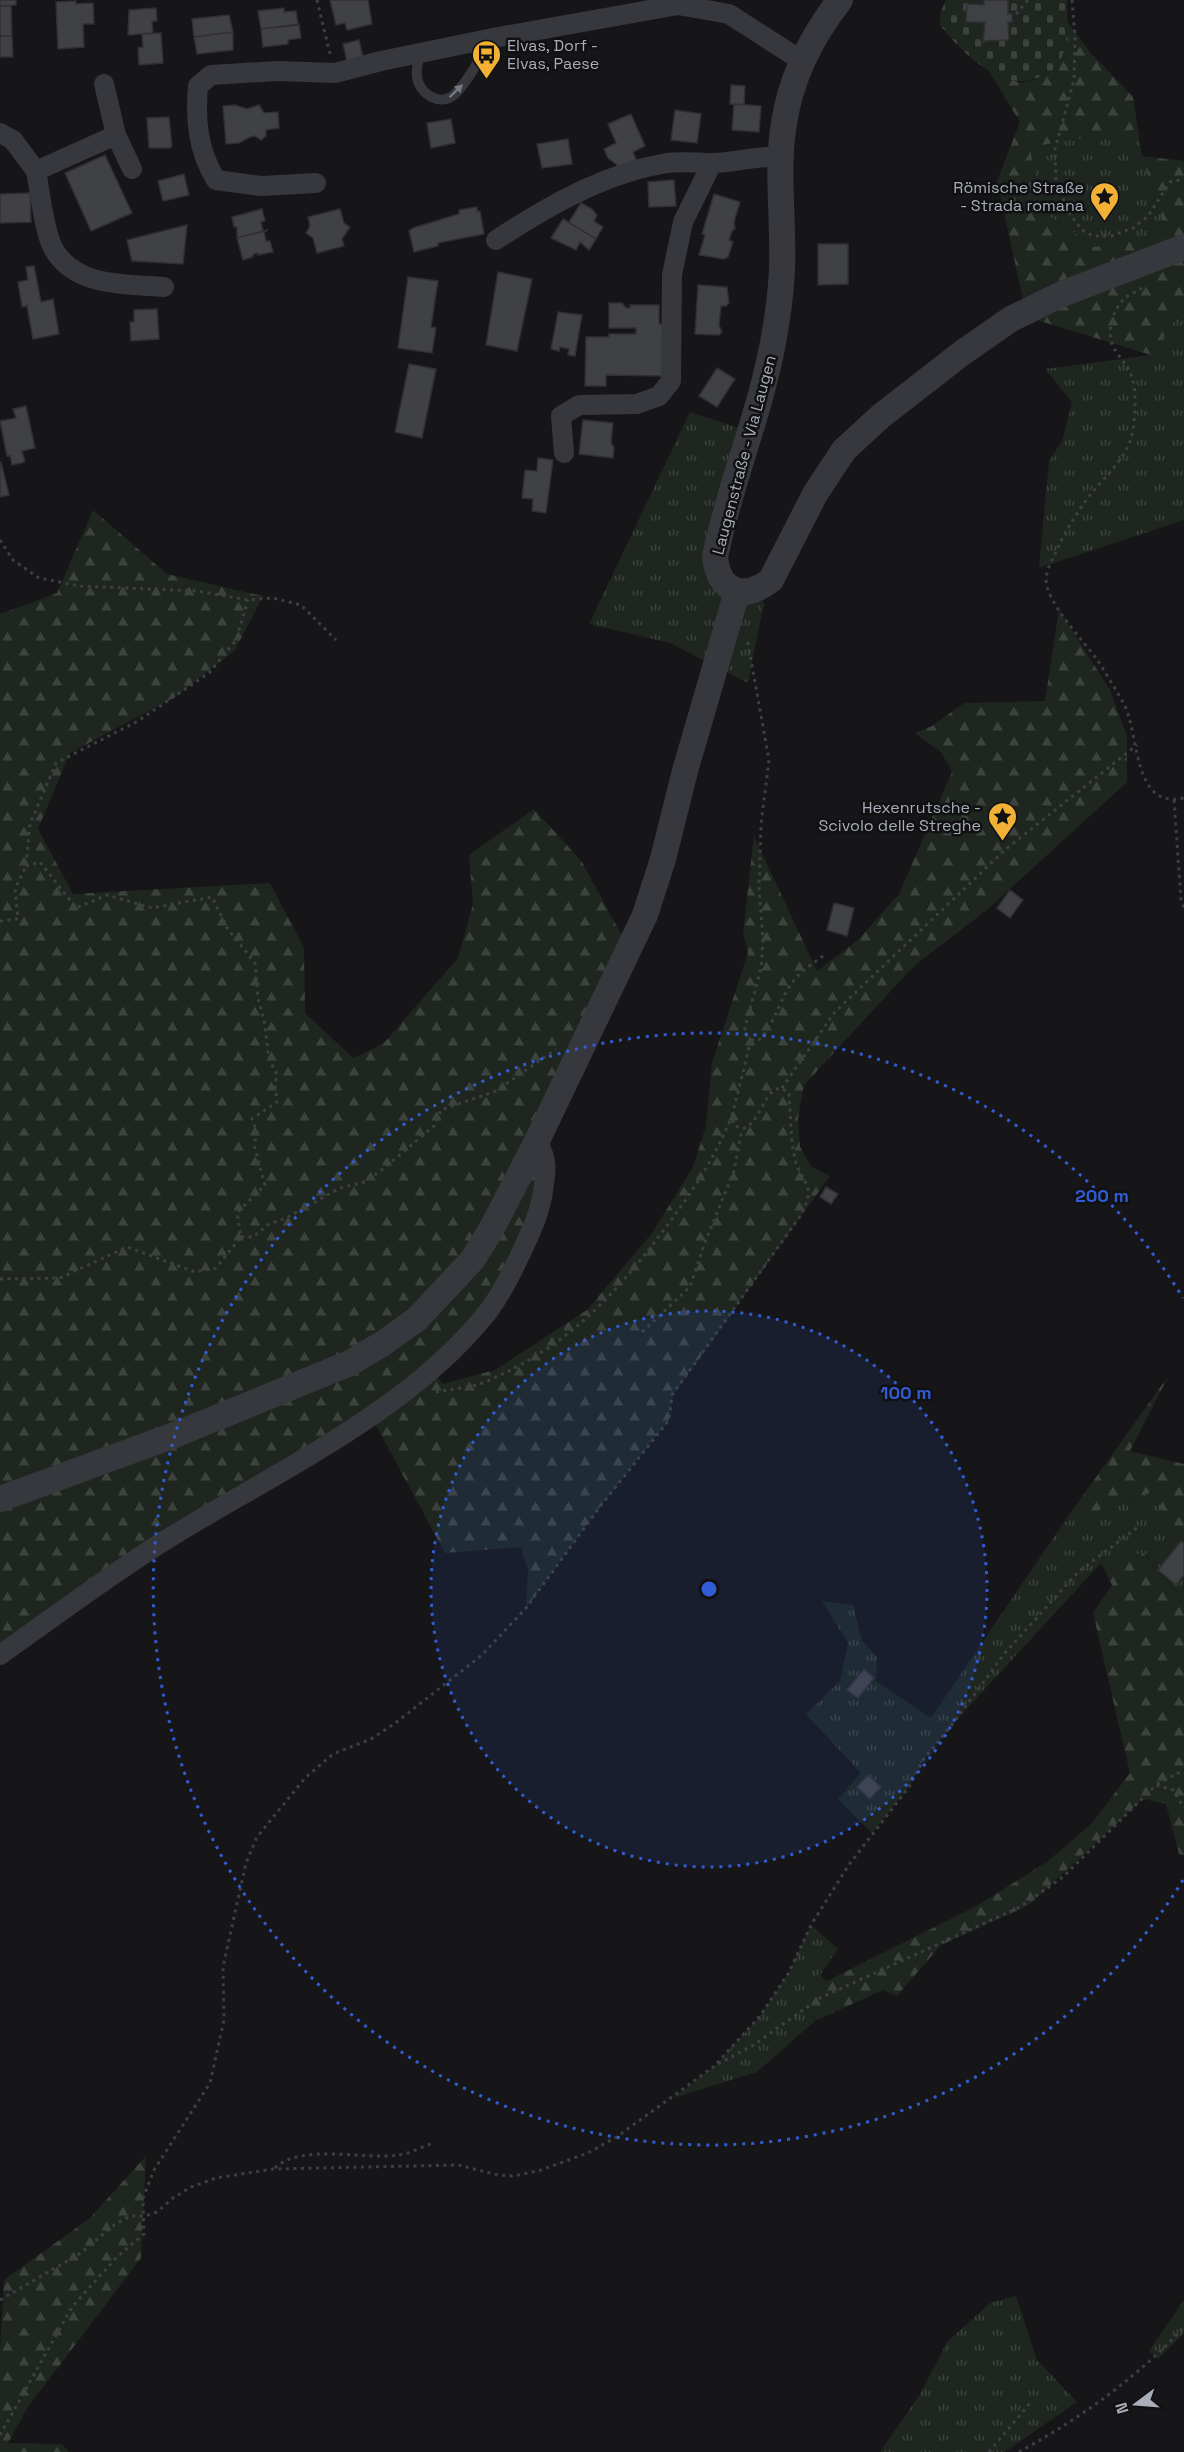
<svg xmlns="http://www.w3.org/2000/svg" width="1184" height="2452" viewBox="0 0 1184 2452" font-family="'Space Grotesk',sans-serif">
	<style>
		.grass { fill: url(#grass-tufts) }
		.forest { fill: url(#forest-firs) }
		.cemetery { fill: url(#cemetery-stones) }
		.building { fill: #404145; stroke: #303034; stroke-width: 1.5 }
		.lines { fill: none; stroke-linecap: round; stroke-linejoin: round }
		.path { stroke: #3d3f44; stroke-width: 3; stroke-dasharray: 3 4.5; stroke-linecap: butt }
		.service { stroke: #37383d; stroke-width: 10 }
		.minor { stroke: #37383d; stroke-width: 20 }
		.tertiary { stroke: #37383d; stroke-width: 26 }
		.oneway { fill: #757881 }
		.ring { fill: none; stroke: #325cd3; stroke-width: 3; stroke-dasharray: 3 6 }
		.labels { text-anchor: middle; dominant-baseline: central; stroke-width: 5; stroke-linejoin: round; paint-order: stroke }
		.poi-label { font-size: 16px; fill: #a8adb8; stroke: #111113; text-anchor: end }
		.street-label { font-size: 16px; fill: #a8adb8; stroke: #111113 }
		.centre { fill: #325cd3; stroke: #111113; stroke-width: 3 }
		.ring-label { font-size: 18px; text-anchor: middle; font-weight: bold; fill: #325cd3; stroke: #111113; stroke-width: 5; stroke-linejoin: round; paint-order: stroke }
	</style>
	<defs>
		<pattern id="grass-tufts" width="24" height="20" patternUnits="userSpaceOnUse" patternTransform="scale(1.5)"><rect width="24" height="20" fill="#1e261f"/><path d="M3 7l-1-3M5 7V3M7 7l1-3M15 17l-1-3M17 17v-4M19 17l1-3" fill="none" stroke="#3c433d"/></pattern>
		<pattern id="forest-firs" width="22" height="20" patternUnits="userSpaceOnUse" patternTransform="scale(1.5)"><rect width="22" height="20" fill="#1e261f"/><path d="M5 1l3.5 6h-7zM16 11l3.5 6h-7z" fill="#3c433d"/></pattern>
		<pattern id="cemetery-stones" width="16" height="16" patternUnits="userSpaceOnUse" patternTransform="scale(1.5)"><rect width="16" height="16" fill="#1e261f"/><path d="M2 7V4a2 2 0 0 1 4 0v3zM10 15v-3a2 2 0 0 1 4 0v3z" fill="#3c433d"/></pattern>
	</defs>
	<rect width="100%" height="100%" fill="#161618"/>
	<!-- grass -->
	<path class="grass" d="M1138,129L1142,156L1166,234L1095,247L1040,210L1030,146Z
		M1184,306V520L1039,568L1049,461L1062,441L1072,402L1045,369L1151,355Z
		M690,412L754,433L722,561L734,578L764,602L748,683L670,643L589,624Z
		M1157,1491L1164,1522L1184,1533V1599L1144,1553L1101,1563L951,1726L923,1760L909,1787L872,1833L838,1799L861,1773L806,1714L840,1681L848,1643L822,1601L853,1605L862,1641L877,1657L876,1681L931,1718L1064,1522Z
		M811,1925L838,1949L820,1975L827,1981L800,2006L816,2020L757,2072L673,2098L716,2065L760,2016L788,1974Z
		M1016,2296L1037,2360L1077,2402L1005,2452H880L919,2396L947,2342L990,2303Z
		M1184,2300V2333L1158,2359L1149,2351Z"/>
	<!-- forest -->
	<path class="forest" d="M1067,21L1090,52L1133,97L1138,129L1030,147L1040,210L1095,247L1166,234L1142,156L1184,161V306L1151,355L1027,317L997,181L1020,122L988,70L1020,83L1035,80L1055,68L1064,48Z
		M93,510L167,574L263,596L235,650L175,697L70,753L38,829L73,894L270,883L304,948L305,1013L353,1058L383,1044L458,958L473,904L469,855L534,809L582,862L620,932L636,954L551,1135V1179L542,1223L497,1318L435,1375L443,1384L495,1370L587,1310L652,1233L693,1167L706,1126L712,1063L748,953L743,933L754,836L817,971L858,940L899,894L952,772L941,752L915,733L932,726L964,703L1045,701L1059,610L1110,690L1127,736V782L988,909L914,966L804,1085L798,1118L800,1147L811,1166L830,1176L673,1395L669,1420L599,1508L526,1608L528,1570L521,1547L445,1553L370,1414L0,1655V614L57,593Z
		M1169,1375L1130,1451L1184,1464V1533L1164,1522L1156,1491L1064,1522Z
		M1143,1553L1184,1599V1855L1179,1854L1166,1804L1143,1799L1029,1905L941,1945L897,1996L883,1990L817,2020L800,2006L827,1981L975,1907L1048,1861L1093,1822L1130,1773L1093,1613L1112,1585L1101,1563Z
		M146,2156L141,2258L28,2407L8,2443L62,2444L69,2452H0V2349L4,2280L90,2218Z"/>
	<!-- cemetery -->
	<path class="cemetery" d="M946,0H1067C1067,21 1070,51 1055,68C1052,71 1047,73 1043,75C1007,98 961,52 940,25V14Z"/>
	<!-- building -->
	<path class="building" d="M0,0H16V5L0,6Z
		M330,0H368L372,24L347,30L345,23L336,25Z
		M984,0H1008V14H1012V22H1008L1009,40L985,41L983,43L985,22H966L967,4L984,5Z
		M76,1V4L93,3L94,24H83L84,47L58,49L56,2Z
		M0,6H11L12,36H0Z
		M156,8L157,21H152L153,33L128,35L129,10Z
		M284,8V12L296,11L298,25L261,29L258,11Z
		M229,15L233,32L194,37L192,19Z
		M299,24L301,38L288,40V44L263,47L261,29Z
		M233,32V50L197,54L194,37Z
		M161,33L163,63L139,65L138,48L143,47L142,34Z
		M0,36H12L13,57H0Z
		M359,40L363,57L347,61L343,44Z
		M731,85L745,86L744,105L730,104Z
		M734,104L761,106L759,132L732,130Z
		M235,105L247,109L259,105L264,113L278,112L279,128L266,130V136L261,140L255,136L250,137L239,143L226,144L223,106Z
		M675,110L701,114L697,143L671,140Z
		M631,114L645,146L633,152L638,164L621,168L608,158L604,149L616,143L608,124Z
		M169,117L172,146L170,148H149L147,118Z
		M451,119L455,143L431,148L427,123Z
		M568,139L572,164L542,168L537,144Z
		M105,155L132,213L91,231L65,173Z
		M184,174L189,195L163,201L158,181Z
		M674,180L676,206L649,207L648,182Z
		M30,193L31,222L0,223V194Z
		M714,194L740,202L734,222L735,229L732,231L729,240L733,242L728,257L724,259L699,255L705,235L702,234Z
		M581,203L592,209L597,215L594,221L603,227L596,239L563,219L569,222Z
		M477,207V211H480L484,234L438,243V246L414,252L409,231L413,228L459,214V210Z
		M262,209L265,221L261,222L263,231L268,230L237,238V227H234L232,217Z
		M340,209L344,223L350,227L342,239L344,246L317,253L313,238L306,233L310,226L308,217Z
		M563,219L596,239L589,250L580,242L576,250L551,238Z
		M187,225L183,264L132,261L127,240Z
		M268,230L264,232L266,241H270L273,252L258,255V253L254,254L252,257L243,260L237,238Z
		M818,244H848V284L818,285Z
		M34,266L41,302L53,299L59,334L33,339L27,306L22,307L18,282L28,280L26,267Z
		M498,272L532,279L517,351L486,345Z
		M408,277L438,281L431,327L436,328L432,353L398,348Z
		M698,285L727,287L729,303L726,306H721L719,325L722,332L719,335L695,334Z
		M609,303H622L626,308H630V305H659V324H663L662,376L606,375V386H585L586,337H609V334H636V328H609Z
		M157,309L159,339L131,341L130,322H134V310Z
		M558,312L582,315L575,356L568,355L569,349L560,347L559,351L551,349Z
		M409,364L436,369L422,438L395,432Z
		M717,368L735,379L717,407L699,396Z
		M26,406L35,448L22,451L25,462L12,465L10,455L7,456L0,421L16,418L13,409Z
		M583,420L613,423L611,443L614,447L613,458L579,454Z
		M538,458L553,460L546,513L532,511L533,499L522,498L525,470L537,471Z
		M1,462L9,495L0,497V463Z
		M1010,890L1023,900L1010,918L997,908Z
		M834,903L854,908L847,936L827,930Z
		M826,1187L838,1194L831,1204L820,1197Z
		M1181,1541L1184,1543V1575L1176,1585L1158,1570Z
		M864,1669L874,1678L858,1698L847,1690Z
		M868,1775L881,1787L870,1799L857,1787Z"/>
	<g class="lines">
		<!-- path -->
		<path class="path" d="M317,0L330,54
			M1072,0L1075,37L1074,80L1055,149L1056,182L1069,213L1082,230L1093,236H1111L1133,228L1148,216L1170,182L1184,179
			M1016,14L1028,0
			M1142,288C1136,292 1127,295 1123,300C1113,310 1106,333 1113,346C1118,357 1128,364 1132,377C1137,393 1135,414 1133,431C1128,457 1107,474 1091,494C1077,512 1065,531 1056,552C1052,560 1047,569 1046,578C1045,602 1084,641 1098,661C1107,675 1116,690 1124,704C1140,735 1132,810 1184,798
			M0,540L13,560L39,578L80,586L197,591L248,600L273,598L301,605L336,640
			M1174,800L1181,899L1184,908
			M26,866L40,862L76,908L107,895L152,908L212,897L227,928L255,963L258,999L264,1019L269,1060L277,1074L275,1086L277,1102L252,1119L257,1133L254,1145L265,1185L237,1213L241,1237
			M0,921L18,919L15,889L26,866L30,824L56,763L138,721L209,673L236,640L248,600
			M751,1040H759C775,1024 779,1000 792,983C800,971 813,964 824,955
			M782,1088L834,1013L1006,849L1137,745
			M241,1237H253L269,1224L286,1218L340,1188L365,1182L383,1169L434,1126L441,1110L496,1091L556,1049
			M0,1279L60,1278L127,1247L195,1272L216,1268L241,1237
			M642,1332L690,1287L704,1245L734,1171L742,1129
			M436,1392C452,1389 470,1388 485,1382C565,1348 612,1299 663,1231C690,1195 714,1160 731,1118
			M1157,1784L1178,1773H1184
			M717,2063L760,2016L788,1974L811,1925L848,1866L909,1787L923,1760L951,1726L1005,1653L1078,1572L1138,1527
			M275,2168C301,2143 364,2160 398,2155C409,2154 422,2147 433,2143
			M0,2300L81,2253L114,2225L130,2216H145L157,2212L173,2198L191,2187L216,2178L273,2169L458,2165L498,2175L514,2176L541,2170L588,2153L618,2136L716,2065L752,2046L820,1998L1020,1907L1063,1877L1156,1785L1173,1790L1184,1808
			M0,2435L72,2307L117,2257L144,2234L143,2198L154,2170L210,2083L224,2020L223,1967L246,1863L257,1837L305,1778L333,1754L371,1739L394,1724L482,1655L526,1608L599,1508L669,1420L672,1395L801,1215L808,1199V1187L796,1164L792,1144L789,1094L782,1088C762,1089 763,1122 742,1129L734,1125L732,1116L751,1040L745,1034V1027L761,969L763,940L759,888L761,824L769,760L747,638
			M989,2452L1030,2403
			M1019,2452C1079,2419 1137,2378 1184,2327"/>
		<!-- service -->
		<path class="service" d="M421,52C418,60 416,67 417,76C418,93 440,108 455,94C469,81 481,55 492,39"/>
		<!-- minor -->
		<path class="minor" d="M0,133L13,140L36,171L116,135L104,84
			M116,135L132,169
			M36,171C40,191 44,231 53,248C74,287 125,284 164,287
			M316,183L261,186L216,180C198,151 195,120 198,86L211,75L279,71L335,73L381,61L493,38L678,5L729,14L802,61
			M496,240C548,206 605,173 667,163C682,161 697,163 712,163C735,163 757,155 781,157
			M564,453L561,416L579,405L637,404L659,396L671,381L672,275L683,222L712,163
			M0,1655C54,1617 108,1576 164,1541C271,1474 406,1414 486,1314C501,1295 512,1272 522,1251C531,1231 540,1213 543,1191C545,1177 550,1153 535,1145"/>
		<!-- tertiary -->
		<path class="tertiary" d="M840,0C812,36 791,77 784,123C776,171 784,220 782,269C781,291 778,315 774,337C761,412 730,482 715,557C719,593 744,601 771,580L815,494L844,450L881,416L962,353L1011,319L1062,294L1184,247
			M0,1499L177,1434L350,1363L382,1344L417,1319L473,1259L492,1228L535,1145L645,915L663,859L685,771L737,592"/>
	</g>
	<!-- one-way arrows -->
	<defs><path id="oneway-solid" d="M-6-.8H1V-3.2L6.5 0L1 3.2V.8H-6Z" transform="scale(1.5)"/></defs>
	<use class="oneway" href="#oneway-solid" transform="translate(456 91) rotate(-44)"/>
	<!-- distance rings -->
	<circle cx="709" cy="1589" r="278" fill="#325cd3" fill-opacity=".12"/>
	<g class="ring">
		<circle cx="709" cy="1589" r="278"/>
		<path d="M1183 1880A556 556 0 1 1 1183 1298"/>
	</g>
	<!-- icons -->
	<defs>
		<symbol id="bus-pin" viewBox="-11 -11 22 30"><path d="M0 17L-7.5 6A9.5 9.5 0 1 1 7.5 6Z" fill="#f2b134" stroke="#111113"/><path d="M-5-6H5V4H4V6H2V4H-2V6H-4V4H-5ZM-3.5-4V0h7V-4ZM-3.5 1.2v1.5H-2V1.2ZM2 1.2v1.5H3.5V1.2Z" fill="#111"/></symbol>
		<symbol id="sight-pin" viewBox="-11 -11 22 30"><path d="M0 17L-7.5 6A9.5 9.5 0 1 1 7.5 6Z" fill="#f2b134" stroke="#111113"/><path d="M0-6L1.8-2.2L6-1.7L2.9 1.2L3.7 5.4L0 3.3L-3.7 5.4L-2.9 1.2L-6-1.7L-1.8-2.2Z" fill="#111"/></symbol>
	</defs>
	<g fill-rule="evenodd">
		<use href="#bus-pin" x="470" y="38" width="33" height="45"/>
		<use href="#sight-pin" x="1088" y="180" width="33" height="45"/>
		<use href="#sight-pin" x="986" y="800" width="33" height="45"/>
	</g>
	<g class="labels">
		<!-- poi labels -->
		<g class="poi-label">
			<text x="507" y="45" text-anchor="start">Elvas, Dorf -<tspan x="507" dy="18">Elvas, Paese</tspan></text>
			<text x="1084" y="187">Römische Straße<tspan x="1084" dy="18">- Strada romana</tspan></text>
			<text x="981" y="807">Hexenrutsche -<tspan x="981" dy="18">Scivolo delle Streghe</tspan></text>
		</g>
		<!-- street labels -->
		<g class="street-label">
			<text transform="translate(744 455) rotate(-75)">Laugenstraße - Via Laugen</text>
		</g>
	</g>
	<circle cx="709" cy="1589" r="9" class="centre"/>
	<g class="ring-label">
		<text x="1102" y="1202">200 m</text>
		<text x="906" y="1399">100 m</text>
	</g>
	<!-- north arrow -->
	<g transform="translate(1136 2404) rotate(254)" stroke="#111113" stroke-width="4.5" paint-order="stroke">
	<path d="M0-4.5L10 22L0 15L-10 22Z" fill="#a8adb8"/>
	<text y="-9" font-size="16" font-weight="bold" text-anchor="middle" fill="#a8adb8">N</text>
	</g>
</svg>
